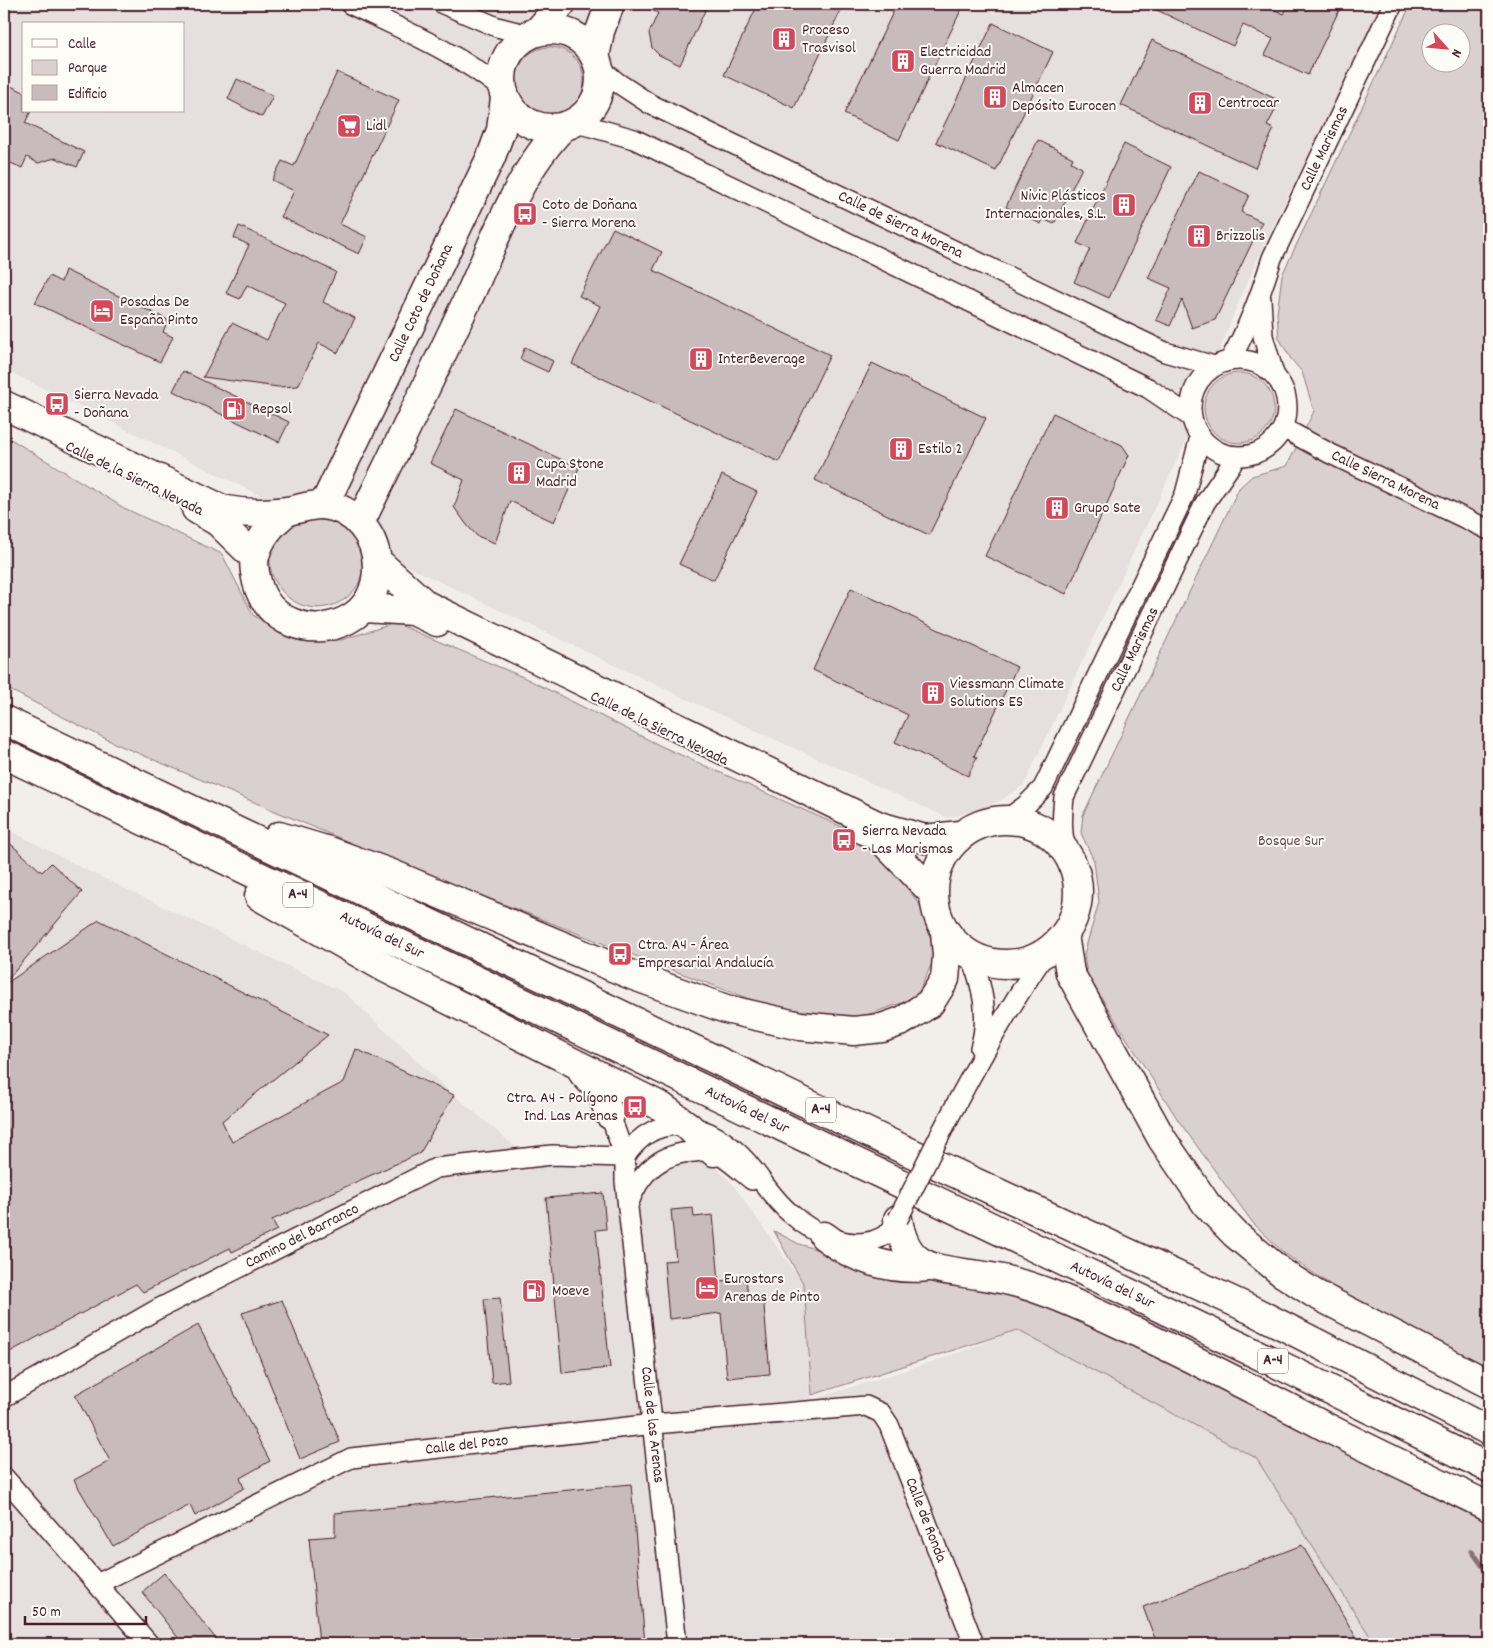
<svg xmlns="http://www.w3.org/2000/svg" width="1493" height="1648" viewBox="0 0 1493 1648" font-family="Dekko,sans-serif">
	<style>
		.built { fill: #e5dfdd; fill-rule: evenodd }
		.green { fill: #d9d0cf; stroke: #92787d; fill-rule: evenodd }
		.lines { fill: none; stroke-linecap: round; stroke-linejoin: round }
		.stream { stroke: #8b6f75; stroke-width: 5 }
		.building { fill: #c8bbbb; stroke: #4a1f2b }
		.street-casing { stroke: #4a1f2b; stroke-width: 22 }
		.secondary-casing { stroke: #4a1f2b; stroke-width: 31 }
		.highway-casing { stroke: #4a1f2b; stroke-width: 31 }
		.street { stroke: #fdfcf7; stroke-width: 19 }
		.secondary { stroke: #fdfcf7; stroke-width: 28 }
		.highway { stroke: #fdfcf7; stroke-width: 28 }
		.street-bridge-casing { stroke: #4a1f2b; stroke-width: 22; stroke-linecap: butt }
		.street-bridge { stroke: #fdfcf7; stroke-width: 19 }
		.labels { text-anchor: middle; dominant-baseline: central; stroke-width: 4; stroke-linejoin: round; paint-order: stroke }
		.shield { fill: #fdfcf7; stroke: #806168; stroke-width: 1 }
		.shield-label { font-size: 15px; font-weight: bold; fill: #4a1f2b }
		.poi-label { font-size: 16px; fill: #4a1f2b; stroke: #fdfcf7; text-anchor: start }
		.street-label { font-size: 16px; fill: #4a1f2b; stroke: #fdfcf7 }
		.park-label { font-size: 16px; fill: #6e4b54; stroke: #fdfcf7 }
	</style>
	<rect width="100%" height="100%" fill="#f2efeb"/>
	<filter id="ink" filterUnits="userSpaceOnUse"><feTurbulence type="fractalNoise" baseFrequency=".02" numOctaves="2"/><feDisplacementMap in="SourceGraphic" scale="10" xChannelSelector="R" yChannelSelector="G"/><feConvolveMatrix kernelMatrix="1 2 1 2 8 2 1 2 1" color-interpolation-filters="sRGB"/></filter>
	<g filter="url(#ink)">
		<!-- built -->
		<path class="built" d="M4,4H1383L1266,240L1234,313L1184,445L1024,785L1001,800L978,810L948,818L673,693L273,502L4,369ZM24,24H184V111H24Z
			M4,827L84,869L345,993L448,1090L530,1159L707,1160L731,1182L804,1285L811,1400L941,1359L1017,1330L1256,1458L1375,1644H4Z"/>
		<!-- green -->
		<path class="green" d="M1411,4H1489V1368L1344,1294L1284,1253L1253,1223L1178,1120L1087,975L1084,954L1099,902L1094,861L1081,833L1083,815L1239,488L1252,476L1287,466L1314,411L1302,372L1291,359L1279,338L1277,314L1282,275ZM1430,32H1460V62H1430Z
			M516 81a34 34 0 1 1 68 0a34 34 0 1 1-68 0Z
			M1204 408a35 35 0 1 1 70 0a35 35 0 1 1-70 0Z
			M4,435L124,508L222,554L253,615L291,638L341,640L395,623L523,677L663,747L842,827L883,859L923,908L935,957L916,998L855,1019L765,1005L617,949L377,854L114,743L4,687Z
			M334,516C341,522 354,529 358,536C360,540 360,547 361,551C375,604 304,630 277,584C261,559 275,542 290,522Z
			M774,1231L799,1244L904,1276L1029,1294L1489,1519V1644H1375L1256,1458L1017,1330L812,1395L804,1285Z"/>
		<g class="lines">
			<!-- stream -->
			<path class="stream" d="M1472,1551L1489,1575"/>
		</g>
		<!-- building -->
		<path class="building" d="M638,4H708L680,65L659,55L652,48L649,33L658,13Z
			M758,4H844L794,108L724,75Z
			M897,4H953L962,8L899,140L844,114Z
			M1144,4H1262L1284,14L1289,4H1342L1308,75L1265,55L1273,39L1243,25L1233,46Z
			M993,23L1053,52L996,171L936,142Z
			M1152,40L1280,101L1267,126L1274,129L1255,168L1121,105Z
			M337,72L399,100L340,224L367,237L359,254L281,217L294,191L272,180L282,161L294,166Z
			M237,79L273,96L262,117L228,99Z
			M4,83L24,92V111H31L25,123L84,152L77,167L55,158L38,163L27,157L22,168L4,160Z
			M1038,140L1073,158L1071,162L1082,168L1054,224L1043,219L1041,224L1006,207Z
			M1124,144L1171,167L1109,298L1074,282L1090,249L1077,243Z
			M1199,171L1249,195L1241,212L1262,222L1215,320L1192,328L1182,300L1170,326L1156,320L1171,288L1148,278Z
			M239,226L336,272L323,302L355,318L338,353L319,343L298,386L278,387L203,377L232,323L267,340L285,303L247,285L240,299L226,293L249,245L234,238Z
			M613,228L662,252L653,270L830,355L779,462L572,364L600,306L579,296Z
			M65,270L168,320L163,332L173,337L160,362L35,303L49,276L61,282Z
			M525,347L553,361L548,372L520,359Z
			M872,363L986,418L929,535L815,480Z
			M183,371L289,422L279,442L173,391Z
			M456,409L579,468L554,522L510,501L495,543L477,536L467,525L454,507L464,480L430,463Z
			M1053,413L1122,445L1129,455L1066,594L985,556Z
			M722,475L757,492L714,580L679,564Z
			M851,588L1017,667L974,756L977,757L968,776L895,742L908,715L813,670Z
			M4,838L42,872L51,863L82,892L4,984Z
			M99,920L328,1035L222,1121L232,1142L344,1082L356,1049L454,1095L420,1153L272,1220L277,1230L232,1252L230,1248L143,1292L136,1284L4,1355V985Z
			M603,1193L606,1229L596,1230L610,1368L562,1373L546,1198Z
			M693,1208L694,1217L713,1215L719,1281L746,1279L748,1296L763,1295L770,1374L727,1378L721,1313L669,1319L664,1261L676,1260L671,1210Z
			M500,1298L509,1381L492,1383L484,1299Z
			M282,1300L340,1442L300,1459L242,1313Z
			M198,1325L270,1461L240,1478L244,1488L195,1516L190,1505L113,1546L74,1480L110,1461L75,1395Z
			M631,1484L645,1644H319L309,1538L335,1536V1513Z
			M1302,1545L1360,1644H1157L1143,1607Z
			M164,1573L220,1644H183L142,1592Z"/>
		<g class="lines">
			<defs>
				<g id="street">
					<path d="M350,4C403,30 457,52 503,90"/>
					<path d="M443,4L497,27L529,35"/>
					<path id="s1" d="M598,67L618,83L650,104L1165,352L1214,366"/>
					<path d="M574,122L634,139L1148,388L1191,417"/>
					<path d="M1261,299L1263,336L1274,374"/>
					<circle cx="1239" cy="408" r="48"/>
					<path id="s2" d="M1230,360C1249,327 1261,294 1272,258L1393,4"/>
					<path id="s3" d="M1283,428L1329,453L1489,530"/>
					<path d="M1007,819L1025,806L1043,788L1185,494L1200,437"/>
					<path id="s4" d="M1067,853C1061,834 1062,817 1064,797L1205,503L1237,456"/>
					<path d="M971,955C982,986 990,1016 980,1048"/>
					<path id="s5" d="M610,1115L625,1157V1181L677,1644"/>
					<path d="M942,1131C974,1069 1007,1009 1047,951"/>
					<path d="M625,1157C657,1107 711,1122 746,1161C761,1178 772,1198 790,1213C814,1235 856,1255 887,1234C891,1231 895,1224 898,1219"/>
					<path d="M628,1205C639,1174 660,1152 695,1152C700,1151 709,1150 714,1152C723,1155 743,1173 752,1180"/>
					<path id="s6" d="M4,1397L156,1310L436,1168L552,1155L625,1157"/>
					<path d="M4,1477L149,1644"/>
					<path id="s7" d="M97,1584L351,1458L654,1424L866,1406L881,1413L889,1425L974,1644"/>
				</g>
				<g id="secondary">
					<circle cx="551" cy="79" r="49"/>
					<path d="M538,31L561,4"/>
					<path d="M595,57L600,31L610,4"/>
					<path d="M4,405L222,509C244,514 264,514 286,511C299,510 309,504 323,505C355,508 377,537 377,567C377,590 368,609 347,620C311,638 267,622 257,582C255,574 253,564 255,556C260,537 273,522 288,511"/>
					<path id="s8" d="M324,505L491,157L501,130L505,98"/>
					<path d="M196,509L218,522L254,557"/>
					<path d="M360,523C396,449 432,376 467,301C494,243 518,172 563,127"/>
					<path d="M377,561L426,605L879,826L925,839L960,835"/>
					<path d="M364,608L413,611L437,622"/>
					<circle cx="1006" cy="892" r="72"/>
					<path d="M860,828L879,837L933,893"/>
				</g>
				<g id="highway">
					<path d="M4,720L892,1144L1252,1310L1489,1431"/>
					<path id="s9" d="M4,754L1290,1370L1489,1468"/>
					<path d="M279,836L329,851L392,874L634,976L726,1009L800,1026L854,1031L882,1028L902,1021L918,1011L930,1003L945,979L947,956L945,931"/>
					<path d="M259,896L387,969L662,1107L688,1126L714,1152"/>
					<path d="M1064,935L1070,973L1162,1139L1207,1205L1235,1234L1281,1272L1315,1294L1489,1384"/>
					<path d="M583,1073L601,1092L610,1115"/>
					<path d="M898,1219C906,1271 935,1268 978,1275C1002,1278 1028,1285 1051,1294C1085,1307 1118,1323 1151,1339C1210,1367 1268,1397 1326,1427C1380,1455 1435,1480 1489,1507"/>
					<path d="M824,1236C853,1259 891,1271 927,1267"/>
				</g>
			</defs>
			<!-- street casing -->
			<use href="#street" class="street-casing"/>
			<!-- secondary casing -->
			<use href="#secondary" class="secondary-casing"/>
			<!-- highway casing -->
			<use href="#highway" class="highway-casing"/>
			<!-- street -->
			<use href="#street" class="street"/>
			<!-- secondary -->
			<use href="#secondary" class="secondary"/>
			<!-- highway -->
			<use href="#highway" class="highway"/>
			<defs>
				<path id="street-bridge" d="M898,1219L942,1131"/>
			</defs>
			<!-- street-bridge casing -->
			<use href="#street-bridge" class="street-bridge-casing"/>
			<!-- street-bridge -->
			<use href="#street-bridge" class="street-bridge"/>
		</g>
	</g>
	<!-- icons -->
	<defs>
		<symbol id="building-square" viewBox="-11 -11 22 22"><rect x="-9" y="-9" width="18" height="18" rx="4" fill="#d1495b" stroke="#fdfcf7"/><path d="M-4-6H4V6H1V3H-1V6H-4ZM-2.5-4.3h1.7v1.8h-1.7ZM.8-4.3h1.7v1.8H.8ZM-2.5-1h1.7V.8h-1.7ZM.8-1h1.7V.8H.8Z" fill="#fff"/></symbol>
		<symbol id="supermarket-square" viewBox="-11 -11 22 22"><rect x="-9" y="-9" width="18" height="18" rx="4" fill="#d1495b" stroke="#fdfcf7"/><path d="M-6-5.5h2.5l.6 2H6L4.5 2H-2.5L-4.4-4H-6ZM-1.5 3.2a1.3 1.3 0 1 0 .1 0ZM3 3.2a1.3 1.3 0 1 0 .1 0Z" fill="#fff"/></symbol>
		<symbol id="bus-square" viewBox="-11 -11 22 22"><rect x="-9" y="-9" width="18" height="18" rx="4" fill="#d1495b" stroke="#fdfcf7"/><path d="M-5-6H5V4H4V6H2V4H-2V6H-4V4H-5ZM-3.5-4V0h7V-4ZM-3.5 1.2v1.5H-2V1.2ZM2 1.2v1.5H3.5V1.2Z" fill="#fff"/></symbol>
		<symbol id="hotel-square" viewBox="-11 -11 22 22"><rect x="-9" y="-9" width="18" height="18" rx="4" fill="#d1495b" stroke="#fdfcf7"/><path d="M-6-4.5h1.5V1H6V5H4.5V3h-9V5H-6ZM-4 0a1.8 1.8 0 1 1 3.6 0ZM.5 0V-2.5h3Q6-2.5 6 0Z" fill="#fff"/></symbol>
		<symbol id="fuel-square" viewBox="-11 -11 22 22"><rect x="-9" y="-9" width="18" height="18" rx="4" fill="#d1495b" stroke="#fdfcf7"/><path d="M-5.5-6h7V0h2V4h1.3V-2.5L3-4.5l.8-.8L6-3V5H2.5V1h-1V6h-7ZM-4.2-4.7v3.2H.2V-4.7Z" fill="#fff"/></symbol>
	</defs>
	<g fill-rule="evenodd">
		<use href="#building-square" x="770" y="25" width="28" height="28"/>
		<use href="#building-square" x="889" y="47" width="28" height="28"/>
		<use href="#building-square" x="981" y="83" width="28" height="28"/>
		<use href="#building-square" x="1186" y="89" width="28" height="28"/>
		<use href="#supermarket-square" x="335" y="112" width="28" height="28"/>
		<use href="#building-square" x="1110" y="191" width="28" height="28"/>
		<use href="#bus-square" x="511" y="200" width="28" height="28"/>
		<use href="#building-square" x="1185" y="222" width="28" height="28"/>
		<use href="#hotel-square" x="88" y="297" width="28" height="28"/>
		<use href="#building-square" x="687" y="345" width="28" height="28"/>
		<use href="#bus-square" x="43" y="390" width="28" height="28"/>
		<use href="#fuel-square" x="220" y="395" width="28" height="28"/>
		<use href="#building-square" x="887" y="435" width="28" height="28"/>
		<use href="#building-square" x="505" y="459" width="28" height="28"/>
		<use href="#building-square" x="1043" y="494" width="28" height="28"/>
		<use href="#building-square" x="919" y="679" width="28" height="28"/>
		<use href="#bus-square" x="830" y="826" width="28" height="28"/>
		<use href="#bus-square" x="606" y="940" width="28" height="28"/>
		<use href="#bus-square" x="621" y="1093" width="28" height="28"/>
		<use href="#hotel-square" x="693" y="1274" width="28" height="28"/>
		<use href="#fuel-square" x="520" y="1277" width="28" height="28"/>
	</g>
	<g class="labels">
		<!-- shield labels -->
		<g class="shield">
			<rect x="283" y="882.5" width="30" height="25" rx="4"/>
			<rect x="806" y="1097.5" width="30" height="25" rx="4"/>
			<rect x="1258" y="1348.5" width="30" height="25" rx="4"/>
		</g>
		<g class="shield-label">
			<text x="298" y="895">A-4</text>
			<text x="821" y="1110">A-4</text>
			<text x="1273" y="1361">A-4</text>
		</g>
		<!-- poi labels -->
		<g class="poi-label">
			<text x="802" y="30">Proceso<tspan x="802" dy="18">Trasvisol</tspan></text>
			<text x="920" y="52">Electricidad<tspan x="920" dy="18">Guerra Madrid</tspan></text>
			<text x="1012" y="88">Almacen<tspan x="1012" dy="18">Depósito Eurocen</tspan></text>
			<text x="1218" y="103">Centrocar</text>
			<text x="366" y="126">Lidl</text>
			<text x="1106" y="196" text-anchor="end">Nivic Plásticos<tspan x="1106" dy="18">Internacionales, S.L.</tspan></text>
			<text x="542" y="205">Coto de Doñana<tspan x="542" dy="18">- Sierra Morena</tspan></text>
			<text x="1216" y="236">Brizzolis</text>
			<text x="120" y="302">Posadas De<tspan x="120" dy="18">España Pinto</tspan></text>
			<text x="718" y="359">InterBeverage</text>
			<text x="74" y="395">Sierra Nevada<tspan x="74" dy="18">- Doñana</tspan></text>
			<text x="252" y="409">Repsol</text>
			<text x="918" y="449">Estilo 2</text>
			<text x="536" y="464">Cupa Stone<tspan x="536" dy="18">Madrid</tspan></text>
			<text x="1074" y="508">Grupo Sate</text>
			<text x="950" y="684">Viessmann Climate<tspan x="950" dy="18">Solutions ES</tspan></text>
			<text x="862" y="831">Sierra Nevada<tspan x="862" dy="18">- Las Marismas</tspan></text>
			<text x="638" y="945">Ctra. A4 - Área<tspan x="638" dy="18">Empresarial Andalucía</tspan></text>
			<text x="618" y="1098" text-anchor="end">Ctra. A4 - Polígono<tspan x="618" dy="18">Ind. Las Arenas</tspan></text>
			<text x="724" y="1279">Eurostars<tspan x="724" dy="18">Arenas de Pinto</tspan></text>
			<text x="552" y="1291">Moeve</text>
		</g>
		<!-- street labels -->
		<g class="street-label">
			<text stroke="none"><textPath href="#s2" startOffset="232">Calle Marismas</textPath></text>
			<text stroke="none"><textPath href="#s1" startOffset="342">Calle de Sierra Morena</textPath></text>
			<text stroke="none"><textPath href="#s8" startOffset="224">Calle Coto de Doñana</textPath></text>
			<text transform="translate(134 479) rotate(26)">Calle de la Sierra Nevada</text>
			<text stroke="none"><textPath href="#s3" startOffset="115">Calle Sierra Morena</textPath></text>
			<text stroke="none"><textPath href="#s4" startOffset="220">Calle Marismas</textPath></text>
			<text transform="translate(659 729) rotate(26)">Calle de la Sierra Nevada</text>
			<text stroke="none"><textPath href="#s9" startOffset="419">Autovía del Sur</textPath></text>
			<text stroke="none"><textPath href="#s9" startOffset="824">Autovía del Sur</textPath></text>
			<text stroke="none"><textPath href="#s6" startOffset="339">Camino del Barranco</textPath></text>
			<text stroke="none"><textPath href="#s9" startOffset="1229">Autovía del Sur</textPath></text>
			<text stroke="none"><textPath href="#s5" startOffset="314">Calle de las Arenas</textPath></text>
			<text stroke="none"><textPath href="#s7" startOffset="400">Calle del Pozo</textPath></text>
			<text stroke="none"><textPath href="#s7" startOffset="934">Calle de Ronda</textPath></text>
		</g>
		<!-- park labels -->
		<g class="park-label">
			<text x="1291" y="841">Bosque Sur</text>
		</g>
	</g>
	<!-- margin -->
	<rect width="1493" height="1648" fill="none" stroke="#fdfcf7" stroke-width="20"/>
	<rect x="10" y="10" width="1473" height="1628" fill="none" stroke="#4a1f2b" stroke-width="2" filter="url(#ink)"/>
	<!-- legend -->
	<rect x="22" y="22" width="162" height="90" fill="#fdfcf7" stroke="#b5a4a5"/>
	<rect x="32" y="39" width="25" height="8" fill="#fdfcf7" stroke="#b5a4a5"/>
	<text x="68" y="48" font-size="15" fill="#4a1f2b">Calle</text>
	<rect x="32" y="60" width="25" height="15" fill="#d9d0cf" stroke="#b5a4a5"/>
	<text x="68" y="72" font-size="15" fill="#4a1f2b">Parque</text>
	<rect x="32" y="85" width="25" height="15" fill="#c8bbbb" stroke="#b5a4a5"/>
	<text x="68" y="98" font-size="15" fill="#4a1f2b">Edificio</text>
	<!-- north arrow -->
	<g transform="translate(1446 48) rotate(117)"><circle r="24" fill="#fdfcf7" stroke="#b5a4a5"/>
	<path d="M0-4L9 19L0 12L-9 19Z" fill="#d1495b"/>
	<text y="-8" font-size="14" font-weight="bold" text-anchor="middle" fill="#4a1f2b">N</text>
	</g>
	<!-- scale -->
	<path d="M25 1616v8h121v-8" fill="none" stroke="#4a1f2b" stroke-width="2.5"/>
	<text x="32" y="1616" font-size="15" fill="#4a1f2b" stroke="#fdfcf7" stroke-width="4" paint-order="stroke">50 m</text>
</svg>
